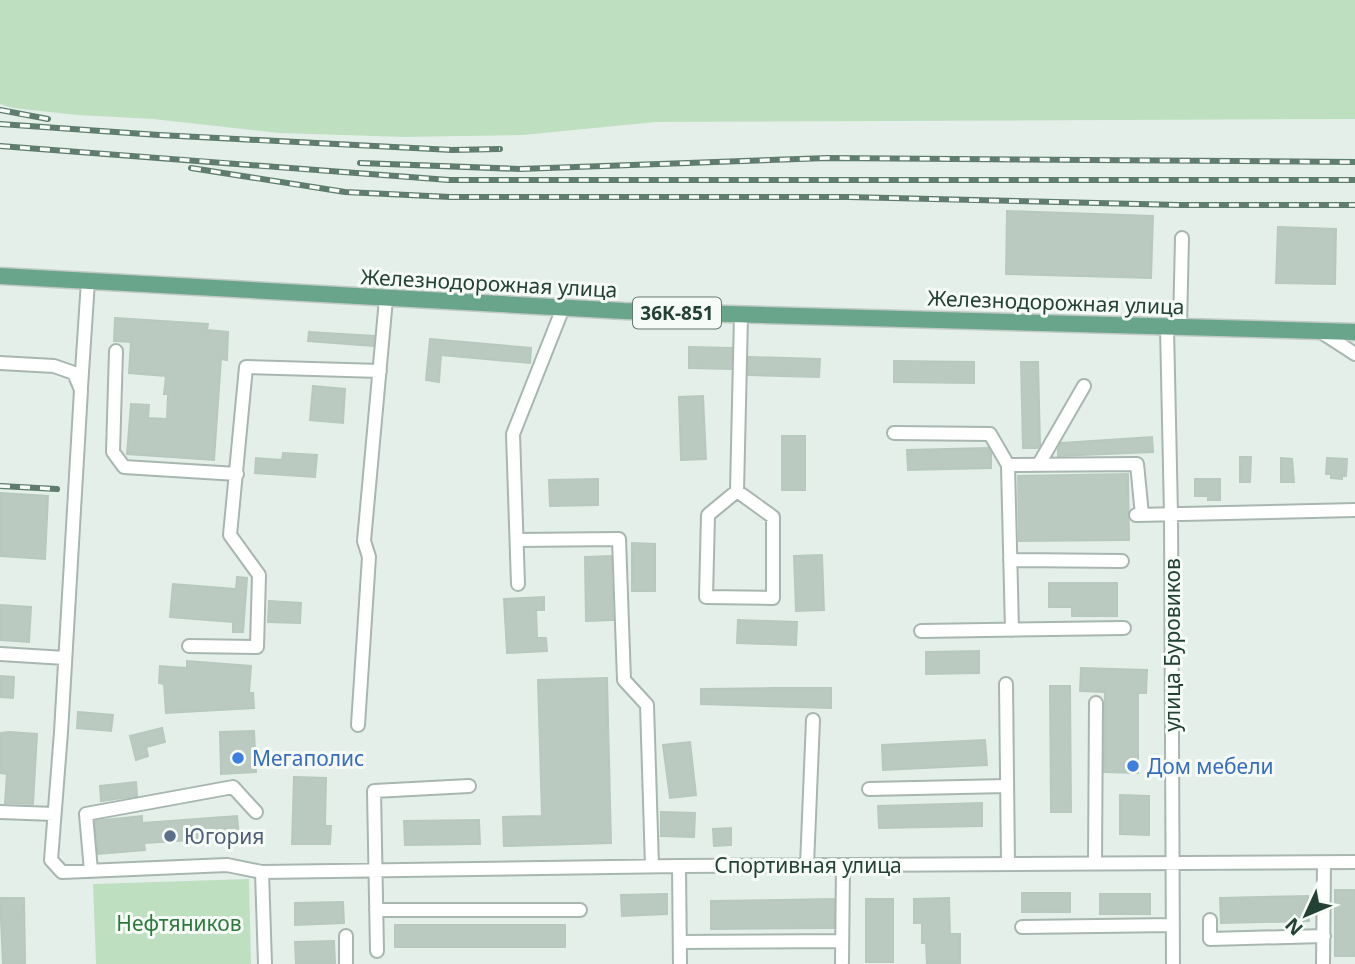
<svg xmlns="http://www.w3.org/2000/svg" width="1355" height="964" viewBox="0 0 1355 964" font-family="'Noto Sans',sans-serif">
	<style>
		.green { fill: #bee0c1 }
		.building { fill: #bacac1; stroke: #b7c9be; stroke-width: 2 }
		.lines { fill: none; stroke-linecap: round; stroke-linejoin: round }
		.minor-casing { stroke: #a7b7af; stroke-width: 16 }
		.major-casing { stroke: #c1cac6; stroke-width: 19 }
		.minor { stroke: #fff; stroke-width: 12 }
		.major { stroke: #69a58a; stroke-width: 16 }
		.rail-casing { stroke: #5e7d6f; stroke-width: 6 }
		.rail { stroke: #f6fbf7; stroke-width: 3.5; stroke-dasharray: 10; stroke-linecap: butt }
		.shop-dot { fill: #3f7fe0; stroke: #f6fbf7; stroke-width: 2.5 }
		.service-dot { fill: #5c6f8a; stroke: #f6fbf7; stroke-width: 2.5 }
		.labels { text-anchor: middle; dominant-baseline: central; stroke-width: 6; stroke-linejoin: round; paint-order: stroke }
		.shield { fill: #f6fbf7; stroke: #62796e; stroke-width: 2 }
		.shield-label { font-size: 19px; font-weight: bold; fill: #234134 }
		.street-label { font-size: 21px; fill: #234134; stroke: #f6fbf7 }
		.shop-label { font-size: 21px; fill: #366cbe; stroke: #f6fbf7; text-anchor: start }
		.service-label { font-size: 21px; fill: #4e5e75; stroke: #f6fbf7; text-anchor: start }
		.park-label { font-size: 21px; fill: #2c7a3b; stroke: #f6fbf7 }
	</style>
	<rect width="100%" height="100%" fill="#e5efe9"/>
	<!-- green -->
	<path class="green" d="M0,0H1355V119L656,122L523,135L405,137L279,133L153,119L77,115L13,108L0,104Z
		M249,879L251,964H96L93,884Z"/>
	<!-- building -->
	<path class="building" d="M1007,211L1153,216L1151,278L1006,274Z
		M1278,227L1336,229L1335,284L1276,283Z
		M115,318L208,324L207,330L228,332L227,360L221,359L214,460L127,454L131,404L149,405L148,418L167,419L168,394H164L166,376L129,373L131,342L114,341Z
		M309,332L374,336L373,346L308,341Z
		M430,339L531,348L530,363L441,355L439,382L426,380Z
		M689,347L732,348L731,369L689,368Z
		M749,357L820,359L819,377L748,375Z
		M894,361L974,362V383L894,382Z
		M1021,362H1038L1040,445L1038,448H1023Z
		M313,386L345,389L343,423L310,420Z
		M703,396L706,459L681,460L679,397Z
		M782,436H805V490H782Z
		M1152,437L1153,452L1058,456V449L1061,443Z
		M988,448L991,453V468L908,470L907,450Z
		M283,453L317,455L315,477L255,473L256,458L282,460Z
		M1240,457H1251L1250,482H1240Z
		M1281,458L1292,459L1294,482H1281Z
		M1327,458L1347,459L1346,476H1342V479L1331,478V474H1326Z
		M1128,474L1129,540L1019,541L1018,476Z
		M598,479V505L550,506L549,480Z
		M1195,479H1220V500H1208V496H1195Z
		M0,493L48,496L45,559L0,556Z
		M632,543L655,544V591H632Z
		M822,555L824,610L796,611L794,556Z
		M611,556L613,620L586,621L585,557Z
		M237,577L247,578L243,632H233V622L170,617L173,584L236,589Z
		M1049,583H1117V616H1072V607H1049Z
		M544,597V610H536L537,638H546L547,651L507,653L504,599Z
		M269,601L301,603L300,623L268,622Z
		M0,605L31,607L29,642L0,640Z
		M738,620L797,622L796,645L737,643Z
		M979,651V673L926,674V652Z
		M187,661L251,666L249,693H253L254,708L166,713L164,684L159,683L160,666L187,668Z
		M1081,668L1147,670L1146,693H1138V773L1104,772L1105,692L1080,691Z
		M0,676L14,677L13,698L0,697Z
		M607,678L611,843L504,846L503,817L542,816L538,680Z
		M1050,686H1070L1071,812H1051Z
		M774,688H831V708L701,704V689Z
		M78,712L113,715L111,731L77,728Z
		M162,728L165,742L146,747L148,756L136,760L130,736Z
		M254,731L256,772L221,774L220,732Z
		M9,732L37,734L33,804L5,803L7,774L0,773V733Z
		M985,740L987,765L883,770L882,745Z
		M690,742L696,795L670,798L663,745Z
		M294,777L326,778L325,826H331L330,844H292Z
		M136,782L137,796L101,801L100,786Z
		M1120,795L1149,796V835L1120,834Z
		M982,803V826L879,828L878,806Z
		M661,812L695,813L694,837L661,836Z
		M142,816V823L237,816L239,837L144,843L145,850L98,854L95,821Z
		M479,820L480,844L405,845L404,821Z
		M731,828V845L714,846L713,829Z
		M1335,890H1355V956H1335Z
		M1022,893H1070V912H1022Z
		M667,894V914L622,916L621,895Z
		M1100,894H1150V914H1100Z
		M1308,896L1309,921L1221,923L1220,898Z
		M0,898H24L25,964H3Z
		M949,898L950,934H960V964H927L926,943H922V923H914V899Z
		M834,899V928L711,929V901Z
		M866,899H893V962H866Z
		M343,902L344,923L295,925V903Z
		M395,925H565V947H395Z
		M334,941L335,964H296L295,942Z"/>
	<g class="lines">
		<defs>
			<path id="minor" d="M1167,327L1171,514L1173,964
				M1180,327L1182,238
				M1318,330L1355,354
				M116,351L113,452L124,467L237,474
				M0,363L54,366L74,373L81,390L61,732L51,860L62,872L227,865L262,872L679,866L1355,862
				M81,387L88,281
				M894,433L990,434L1008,465
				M1039,464L1084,386
				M737,491L773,517V598L706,597L708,515L737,491L741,315
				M1136,515L1355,510
				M517,540L619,539L624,680L647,705L652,866
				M1010,560L1122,561
				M518,584L513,434L563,308
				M1012,630L1008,465L1137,464L1142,515
				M921,631L1124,628
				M189,646L257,647L259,575L230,535L246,367L380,371
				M0,654L65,658
				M1006,684L1008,864
				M358,725L369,557L364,541L386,299
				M869,789L1007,786
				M0,812L54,814
				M1095,864L1096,703
				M807,865L813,720
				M679,866L680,964
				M91,871L86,814L233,787L256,812
				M262,872L265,964
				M376,910H580
				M1210,920V939L1324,936
				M1022,927L1173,925
				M346,936V964
				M680,942L842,941
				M377,951L374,791L469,786
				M842,962L843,865
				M1323,964L1324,863"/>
			<path id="major" d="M0,276L624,311L1355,332"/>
		</defs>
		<!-- minor casing -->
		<use href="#minor" class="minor-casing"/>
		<!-- major casing -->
		<use href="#major" class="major-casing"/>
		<!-- minor -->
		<use href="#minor" class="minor"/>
		<!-- major -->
		<use href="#major" class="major"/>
		<defs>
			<path id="rail" d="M0,110L48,119
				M0,124L159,135L452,150L500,149
				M0,146L449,180H1355
				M360,163L520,169L828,158L1355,162
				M191,168L345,192L450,197H848L1179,205H1355
				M0,486L57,489"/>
		</defs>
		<!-- rail casing -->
		<use href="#rail" class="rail-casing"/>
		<!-- rail -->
		<use href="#rail" class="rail"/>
	</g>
	<!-- markers -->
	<g class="shop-dot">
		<circle cx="238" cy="758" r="7"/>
		<circle cx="1133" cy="766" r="7"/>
	</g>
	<circle class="service-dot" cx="170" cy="836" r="7"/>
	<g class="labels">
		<!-- shield labels -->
		<rect class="shield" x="633" y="297.5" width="88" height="31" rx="5"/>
		<g class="shield-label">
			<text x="677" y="313">36К-851</text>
		</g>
		<!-- street labels -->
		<g class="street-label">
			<text transform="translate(489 283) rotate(3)">Железнодорожная улица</text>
			<text transform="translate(1056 302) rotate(2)">Железнодорожная улица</text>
			<text transform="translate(1172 645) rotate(-90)">улица Буровиков</text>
			<text x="808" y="865">Спортивная улица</text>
		</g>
		<!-- shop labels -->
		<g class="shop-label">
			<text x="252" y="758">Мегаполис</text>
			<text x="1147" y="766">Дом мебели</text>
		</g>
		<!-- service labels -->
		<g class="service-label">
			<text x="184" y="836">Югория</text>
		</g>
		<!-- park labels -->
		<g class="park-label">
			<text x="179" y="923">Нефтяников</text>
		</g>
	</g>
	<!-- north arrow -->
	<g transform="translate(1306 915) rotate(226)" stroke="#f6fbf7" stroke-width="5" paint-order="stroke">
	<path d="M0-5L12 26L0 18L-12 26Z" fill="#234134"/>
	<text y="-10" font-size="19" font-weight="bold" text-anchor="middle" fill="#234134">N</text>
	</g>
</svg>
